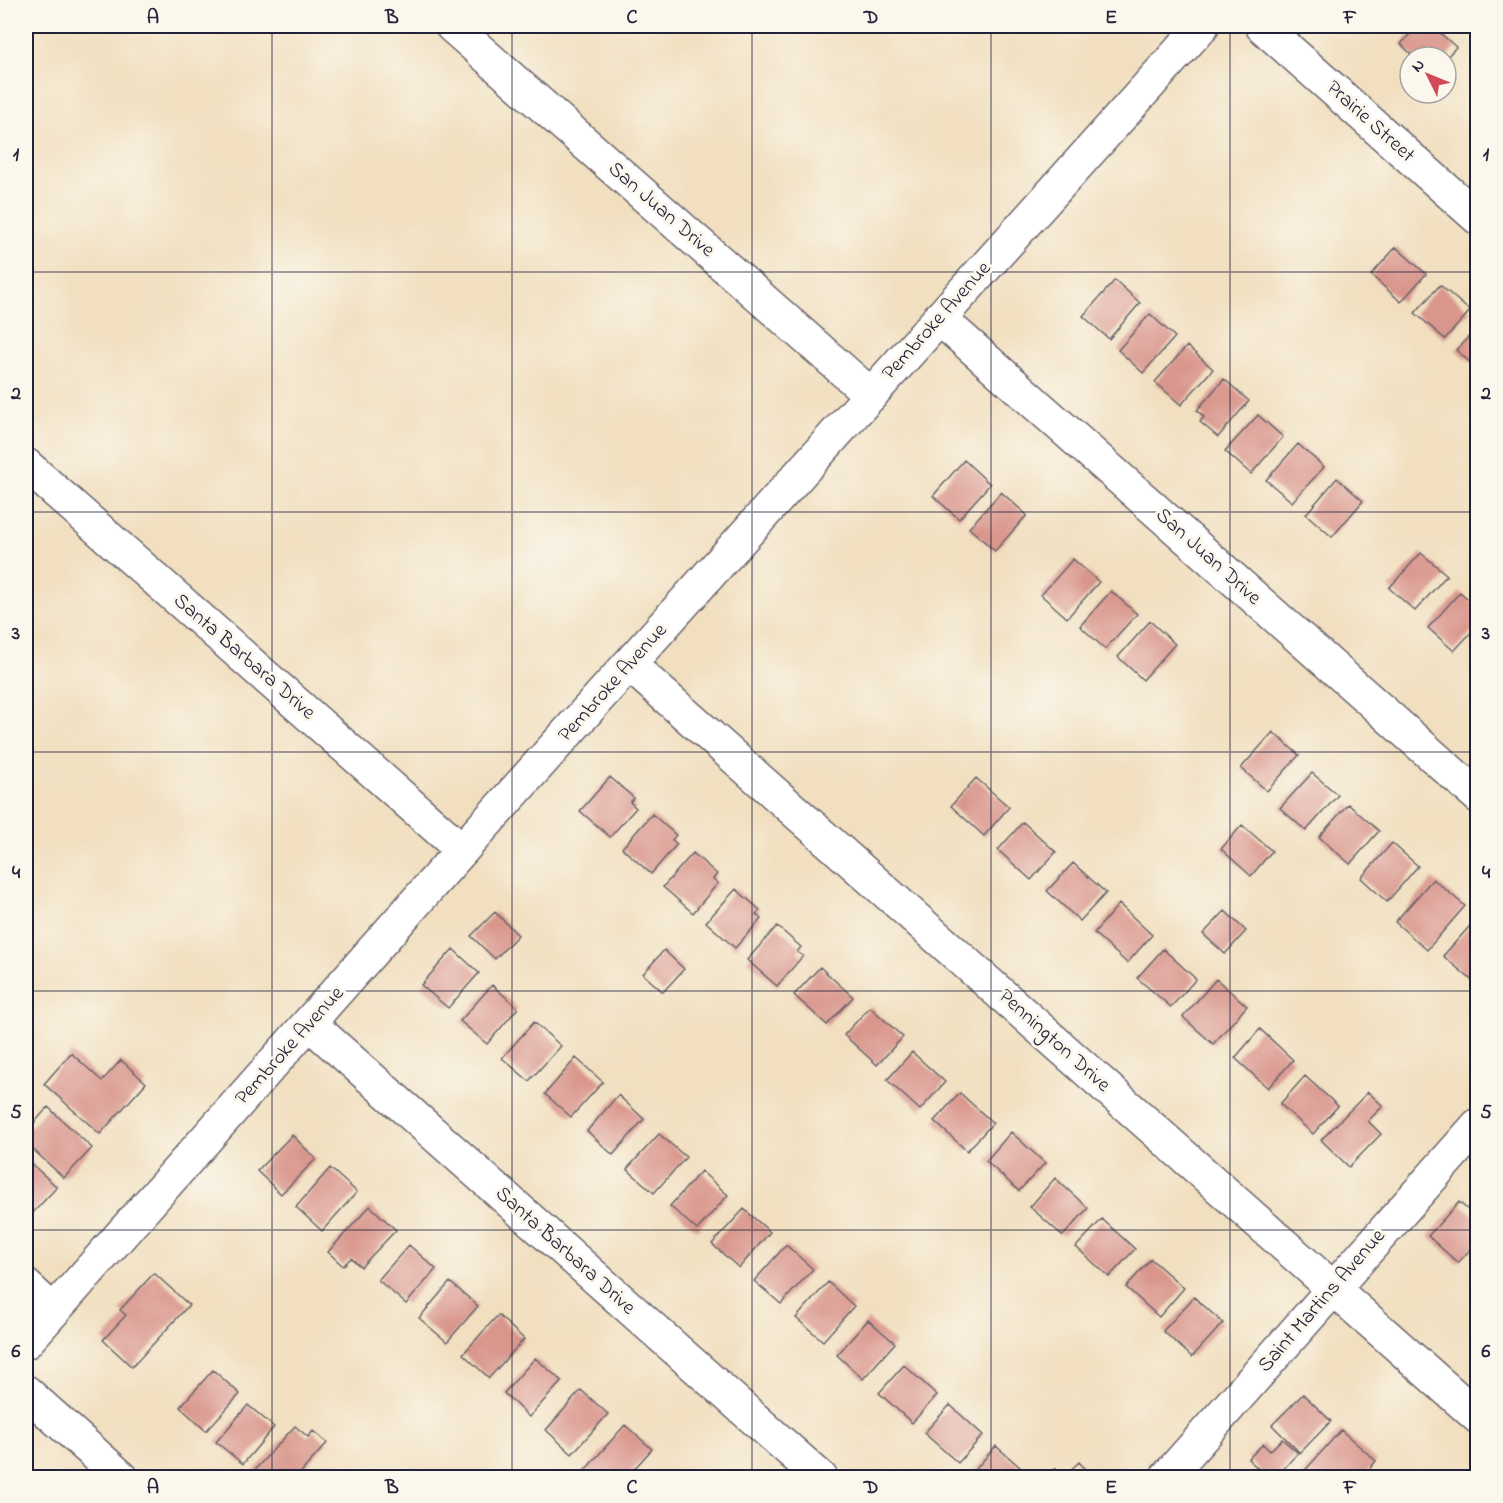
<svg xmlns="http://www.w3.org/2000/svg" width="1503" height="1503" viewBox="0 0 1503 1503" font-family="'Indie Flower',sans-serif">
	<style>
		.building { fill: #d9968d }
		.lines { fill: none; stroke-linecap: round; stroke-linejoin: round }
		.minor-casing { stroke: #6a646a; stroke-width: 36 }
		.tertiary-casing { stroke: #6a646a; stroke-width: 36 }
		.minor { stroke: #fff; stroke-width: 33 }
		.tertiary { stroke: #fff; stroke-width: 33 }
		.grid { fill: none; stroke: #22223b; stroke-width: 1.5; stroke-opacity: 0.55 }
		.labels { text-anchor: middle; dominant-baseline: central; stroke-width: 6; stroke-linejoin: round; paint-order: stroke }
		.street-label { font-size: 21px; fill: #22223b; stroke: #fbf7ec }
		.neatline { fill: none; stroke: #22223b; stroke-width: 2 }
		.grid-label { font-size: 20px; text-anchor: middle; font-weight: bold; fill: #22223b }
	</style>
	<rect width="100%" height="100%" fill="#fbf7ec"/>
	<filter id="ink" filterUnits="userSpaceOnUse"><feTurbulence type="fractalNoise" baseFrequency=".0167" numOctaves="2"/><feDisplacementMap in="SourceGraphic" scale="12" xChannelSelector="R" yChannelSelector="G"/><feConvolveMatrix kernelMatrix="1 2 1 2 8 2 1 2 1" color-interpolation-filters="sRGB"/></filter>
	<filter id="wash" filterUnits="userSpaceOnUse"><feTurbulence type="fractalNoise" baseFrequency=".008" numOctaves="4" result="noise"/><feDisplacementMap in="SourceGraphic" scale="24" xChannelSelector="R" yChannelSelector="G"/><feGaussianBlur stdDeviation="1.35" result="paint"/><feColorMatrix in="noise" values="0 0 0 0 0 0 0 0 0 0 0 0 0 0 0 0 0 1.4 0 .05"/><feComposite in="paint" operator="in"/></filter>
	<g filter="url(#wash)">
		<rect width="100%" height="100%" fill="#f1dfc0"/>
		<g id="blocks">
			<!-- building -->
			<path class="building" d="M1417,26H1432L1456,47L1447,57H1414L1401,44Z
				M1396,247L1426,274L1401,302L1371,275Z
				M1115,280L1140,303L1109,339L1083,316Z
				M1440,285L1470,311L1445,339L1415,313Z
				M1150,314L1175,337L1143,373L1118,350Z
				M1478,327V369L1456,350Z
				M1187,346L1213,369L1181,405L1155,382Z
				M1224,379L1249,401L1218,437L1200,422L1204,417L1197,410Z
				M1258,415L1283,437L1251,474L1225,451Z
				M1298,444L1324,467L1292,502L1266,480Z
				M964,460L990,484L959,519L933,496Z
				M1337,478L1363,501L1332,537L1306,514Z
				M1001,492L1027,515L995,551L969,528Z
				M1421,553L1447,575L1415,611L1389,588Z
				M1073,559L1099,582L1067,618L1041,595Z
				M1111,591L1137,614L1105,649L1080,626Z
				M1460,592L1478,608V625L1454,651L1428,628Z
				M1150,621L1175,644L1143,680L1118,657Z
				M1273,732L1299,755L1267,791L1241,768Z
				M1312,773L1338,795L1306,831L1280,808Z
				M610,777L634,798L630,802L636,808L610,837L580,811Z
				M976,778L1009,807L984,836L951,806Z
				M1348,804L1379,831L1350,864L1319,837Z
				M652,814L676,835L672,840L677,844L651,874L622,848Z
				M1023,822L1056,852L1031,880L998,850Z
				M1242,825L1272,851L1251,876L1221,849Z
				M1392,843L1418,866L1387,902L1361,878Z
				M693,853L717,874L713,879L718,883L693,913L663,887Z
				M1073,863L1106,893L1080,921L1047,891Z
				M1433,879L1465,906L1427,950L1395,922Z
				M736,889L760,910L756,914L761,919L735,948L706,922Z
				M1119,904L1152,935L1127,963L1094,933Z
				M1225,911L1246,931L1225,954L1203,934Z
				M495,912L518,935L495,959L471,936Z
				M1478,917V978L1474,982L1443,956Z
				M777,926L801,947L797,952L803,956L777,986L747,960Z
				M453,949L479,973L448,1008L421,985Z
				M1163,949L1196,979L1171,1007L1137,978Z
				M664,950L684,969L663,992L643,974Z
				M820,967L853,997L827,1025L794,995Z
				M1216,979L1247,1006L1213,1044L1183,1017Z
				M492,985L518,1008L487,1044L460,1021Z
				M870,1007L903,1037L877,1065L844,1035Z
				M534,1022L561,1046L529,1081L502,1058Z
				M1260,1029L1293,1060L1268,1088L1235,1058Z
				M912,1052L945,1082L920,1110L887,1080Z
				M71,1053L102,1081L121,1060L146,1083L100,1134L44,1084Z
				M576,1058L603,1082L571,1117L545,1094Z
				M1305,1076L1338,1106L1313,1134L1280,1104Z
				M1368,1092L1383,1106L1368,1121L1381,1134L1349,1167L1321,1140Z
				M960,1093L993,1123L967,1151L934,1121Z
				M618,1095L644,1119L613,1155L587,1131Z
				M48,1107L92,1148L64,1178L26,1143V1132Z
				M1011,1132L1045,1163L1019,1191L986,1161Z
				M659,1134L686,1157L654,1193L627,1169Z
				M292,1135L316,1159L281,1194L257,1171Z
				M26,1159L57,1187L29,1217L26,1214Z
				M330,1168L357,1192L322,1231L296,1207Z
				M701,1171L728,1195L697,1230L670,1206Z
				M1055,1178L1088,1208L1063,1236L1030,1207Z
				M1459,1202L1478,1219V1241L1458,1263L1428,1236Z
				M370,1206L396,1230L361,1267L351,1258L343,1266L328,1252Z
				M744,1209L770,1232L739,1268L712,1244Z
				M1102,1219L1135,1249L1109,1277L1076,1247Z
				M409,1245L436,1269L406,1304L378,1280Z
				M786,1245L813,1269L781,1304L754,1281Z
				M1151,1259L1184,1288L1159,1317L1126,1287Z
				M154,1273L189,1305L132,1367L103,1340L126,1315L120,1310Z
				M450,1282L478,1306L447,1342L419,1318Z
				M828,1282L854,1306L823,1341L796,1318Z
				M1194,1297L1223,1323L1192,1357L1163,1331Z
				M498,1315L524,1339L489,1378L463,1354Z
				M868,1320L895,1343L863,1379L837,1355Z
				M535,1358L562,1381L529,1417L504,1393Z
				M904,1365L937,1395L912,1423L879,1393Z
				M213,1370L240,1394L206,1431L180,1407Z
				M581,1390L608,1414L572,1454L546,1430Z
				M1303,1394L1331,1421L1300,1453L1272,1425Z
				M248,1405L274,1427L243,1464L216,1442Z
				M950,1405L983,1435L958,1463L924,1433Z
				M625,1425L652,1449L626,1478H578Z
				M295,1426L308,1437L313,1431L327,1443L296,1478H257L252,1473Z
				M1341,1430L1376,1461L1362,1478H1303L1300,1476Z
				M1282,1439L1298,1453L1275,1478H1268L1248,1459L1263,1444L1270,1451Z
				M996,1446L1029,1475L1027,1478H975L971,1474Z
				M1079,1462L1094,1478H1046L1056,1468L1064,1476Z"/>
		</g>
	</g>
	<g filter="url(#ink)">
		<use href="#blocks" fill-opacity="0" stroke="#6a646a" stroke-width="1.5"/>
		<g class="lines">
			<defs>
				<path id="minor" d="M452,26L871,395
					M1262,26L1478,218
					M939,318L1478,796
					M26,465L462,850
					M630,665L1478,1417
					M310,1024L821,1478
					M26,1286L53,1311
					M26,1392L122,1478
					M1166,1478L1478,1125"/>
				<path id="tertiary" d="M26,1342L462,850L1202,26"/>
			</defs>
			<!-- minor casing -->
			<use href="#minor" class="minor-casing"/>
			<!-- tertiary casing -->
			<use href="#tertiary" class="tertiary-casing"/>
			<!-- minor -->
			<use href="#minor" class="minor"/>
			<!-- tertiary -->
			<use href="#tertiary" class="tertiary"/>
		</g>
	</g>
	<!-- grid -->
	<path class="grid" d="M272,26V1478M512,26V1478M752,26V1478M991,26V1478M1230,26V1478M26,272H1478M26,512H1478M26,752H1478M26,991H1478M26,1230H1478"/>
	<g class="labels">
		<!-- street labels -->
		<g class="street-label">
			<text transform="translate(1370 122) rotate(42)">Prairie Street</text>
			<text transform="translate(661 210) rotate(41)">San Juan Drive</text>
			<text transform="translate(937 321) rotate(-48)">Pembroke Avenue</text>
			<text transform="translate(1208 557) rotate(42)">San Juan Drive</text>
			<text transform="translate(244 657) rotate(41)">Santa Barbara Drive</text>
			<text transform="translate(613 683) rotate(-48)">Pembroke Avenue</text>
			<text transform="translate(1054 1041) rotate(42)">Pennington Drive</text>
			<text transform="translate(290 1046) rotate(-48)">Pembroke Avenue</text>
			<text transform="translate(565 1251) rotate(42)">Santa Barbara Drive</text>
			<text transform="translate(1322 1301) rotate(-49)">Saint Martins Avenue</text>
		</g>
	</g>
	<!-- margin -->
	<rect width="1503" height="1503" fill="none" stroke="#fbf7ec" stroke-width="66"/>
	<!-- north arrow -->
	<g transform="translate(1428 75) rotate(313)"><circle r="28" fill="#fbf7ec" stroke="#a4a2a5" stroke-width="1.5"/>
	<path d="M0-4.5L10 22L0 15L-10 22Z" fill="#d1495b"/>
	<text y="-9" font-size="16" font-weight="bold" text-anchor="middle" fill="#22223b">N</text>
	</g>
	<rect x="33" y="33" width="1437" height="1437" class="neatline"/>
	<g class="grid-label">
		<text x="153" y="23">A</text>
		<text x="392" y="23">B</text>
		<text x="632" y="23">C</text>
		<text x="871" y="23">D</text>
		<text x="1111" y="23">E</text>
		<text x="1350" y="23">F</text>
		<text x="16" y="160">1</text>
		<text x="1486" y="160">1</text>
		<text x="16" y="399">2</text>
		<text x="1486" y="399">2</text>
		<text x="16" y="639">3</text>
		<text x="1486" y="639">3</text>
		<text x="16" y="878">4</text>
		<text x="1486" y="878">4</text>
		<text x="16" y="1118">5</text>
		<text x="1486" y="1118">5</text>
		<text x="16" y="1357">6</text>
		<text x="1486" y="1357">6</text>
		<text x="153" y="1493">A</text>
		<text x="392" y="1493">B</text>
		<text x="632" y="1493">C</text>
		<text x="871" y="1493">D</text>
		<text x="1111" y="1493">E</text>
		<text x="1350" y="1493">F</text>
	</g>
</svg>
